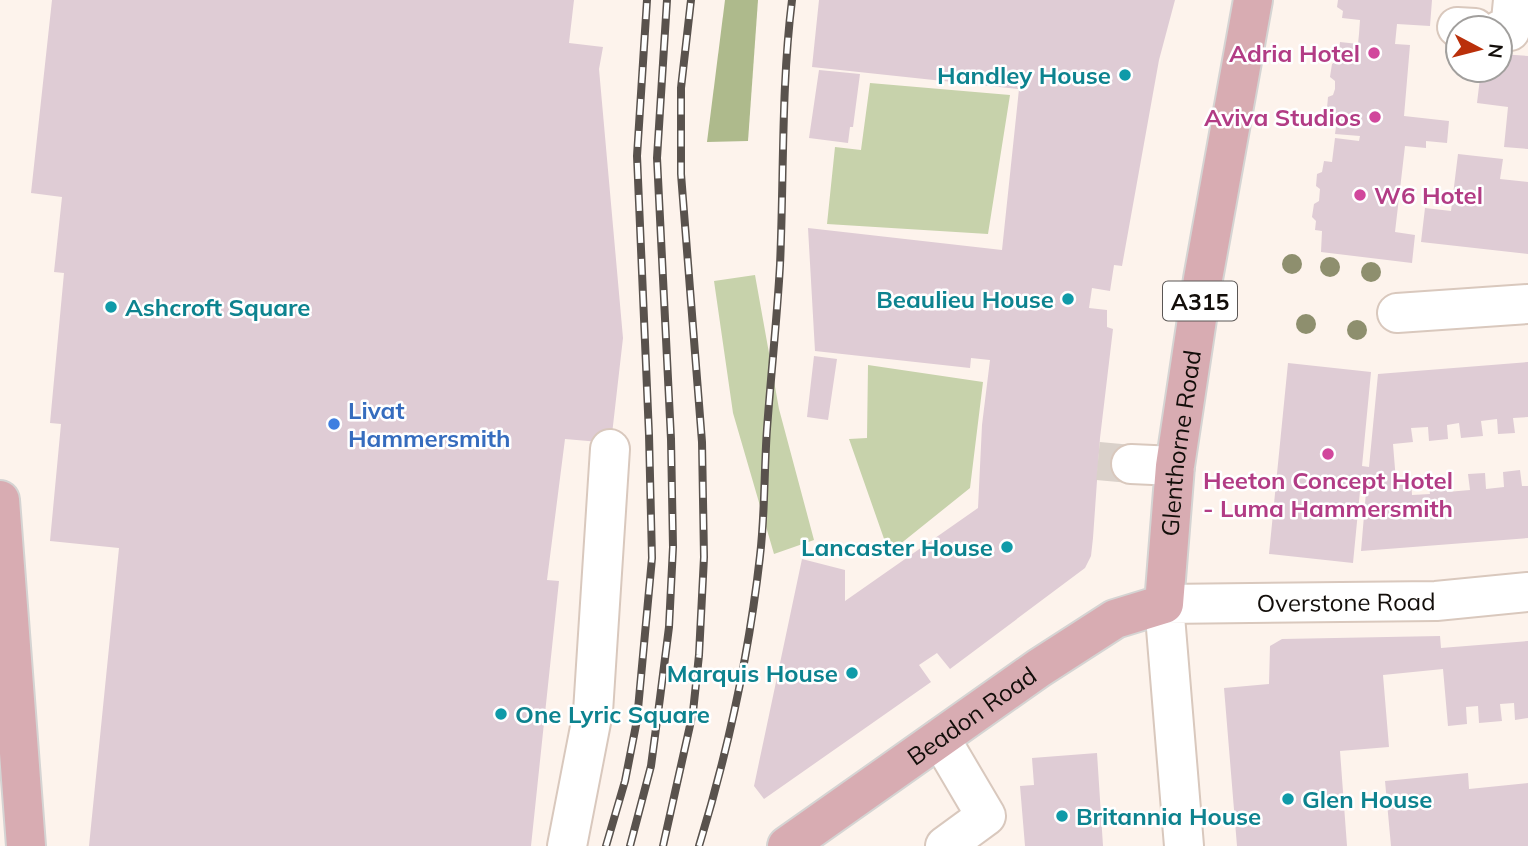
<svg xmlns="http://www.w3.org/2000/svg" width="1528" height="846" viewBox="0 0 1528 846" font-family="Mulish,sans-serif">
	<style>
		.green { fill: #c7d2ab }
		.forest { fill: #aeba8c }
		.building { fill: #dfccd5 }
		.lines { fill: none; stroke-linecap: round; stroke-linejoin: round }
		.minor-tunnel { stroke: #dad1ca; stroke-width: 38; stroke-dasharray: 38 19; stroke-linecap: butt }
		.minor-casing { stroke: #d9c8bd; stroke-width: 42 }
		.major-casing { stroke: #d5d4d3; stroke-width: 42 }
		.minor { stroke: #fff; stroke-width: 38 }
		.major { stroke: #d8acb2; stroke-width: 38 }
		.rail-casing { stroke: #59524d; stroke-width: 8 }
		.rail { stroke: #fff; stroke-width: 5; stroke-dasharray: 16; stroke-linecap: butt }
		.tree { fill: #8e8f6e }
		.hotel-dot { fill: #d1479c; stroke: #fff; stroke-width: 2.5 }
		.culture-dot { fill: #0f9aa8; stroke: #fff; stroke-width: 2.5 }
		.shop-dot { fill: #3f7fe0; stroke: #fff; stroke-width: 2.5 }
		.labels { text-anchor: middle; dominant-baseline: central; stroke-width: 5; stroke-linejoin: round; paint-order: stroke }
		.shield { fill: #fff; stroke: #5a5654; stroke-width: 2 }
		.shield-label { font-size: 23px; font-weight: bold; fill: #130e0a }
		.hotel-label { font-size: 24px; font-weight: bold; fill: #b23c85; stroke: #fff; text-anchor: end }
		.culture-label { font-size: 24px; font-weight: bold; fill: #0d838f; stroke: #fff; text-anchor: end }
		.shop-label { font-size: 24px; font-weight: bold; fill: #366cbe; stroke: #fff; text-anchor: start }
		.street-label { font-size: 24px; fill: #130e0a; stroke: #fff }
	</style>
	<rect width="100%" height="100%" fill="#fdf3ec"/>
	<!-- green -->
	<path class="green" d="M870,83L1010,95L988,234L827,224L835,147L861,150Z
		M755,275L779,409L814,540L774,554L733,413L714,281Z
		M868,365L983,382L970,488L889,553L849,439L867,438Z"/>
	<!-- forest -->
	<path class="forest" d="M725,0H758L748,141L707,142Z"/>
	<!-- building -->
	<path class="building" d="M52,0H574L569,43L603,47L599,69L623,338L611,443L565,439L547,580L559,581L531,846H89L119,548L50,541L61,424L50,423L64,273L54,272L62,197L31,193Z
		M819,0H1175L1159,60L1122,266L1114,265L1110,291L1092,288L1089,308L1107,310V327L1113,329L1100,438L1093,538L1091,556L1085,568L950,669L937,653L919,665L931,682L764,799L754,786L802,559L845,570V601L978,508L982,425L990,360L971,358L970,368L815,351L808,228L1002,250L1019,89L812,67Z
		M1338,0H1432L1430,26L1397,24L1395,44L1410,45L1404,116L1449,121L1447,143L1426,141V148L1405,146L1395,232L1415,235L1412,263L1321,252L1322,231L1315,230L1316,221L1312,217L1314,204L1319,201L1320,189L1316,186L1317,174L1322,172L1324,161L1332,162L1335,138L1359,141L1360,136L1335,134L1337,120L1331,119L1332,112L1327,108L1328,97L1333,95L1335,89V81L1330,77L1332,64L1338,60L1340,42L1358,44L1359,34L1360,20L1342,18L1343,11L1337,7Z
		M1500,54L1528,56V149L1504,147L1508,107L1477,103L1481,70H1500Z
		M819,70L860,74L853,127H850L848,143L809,138Z
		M1458,154L1503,159L1500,179L1528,182V254L1421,242L1425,208L1451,211Z
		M814,356L837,359L828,420L807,417Z
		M1528,362V417L1513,418L1515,433L1498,434L1497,419L1481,421L1483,436L1461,438L1459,423L1447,425L1448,439L1429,441L1428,427L1411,428L1413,442L1393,444L1396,481L1411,479L1412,495L1430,494L1428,478L1446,476L1447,492L1470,490L1468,474L1485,473L1486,489L1504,487L1503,472L1520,470L1522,486H1528V538L1361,551L1366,492L1360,491L1353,563L1269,554L1288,363L1371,372L1362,466L1369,467L1378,374Z
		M1440,636L1441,648L1528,641V718L1515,720L1514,703L1500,704L1502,721L1479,723L1478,706L1466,707L1467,724L1448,726L1443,669L1383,675L1389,747L1340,751L1347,846H1237L1224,688L1269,684L1270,646L1282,639Z
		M1097,753L1103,846H1025L1020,786L1034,785L1032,758Z
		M1468,773L1469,789L1528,783V846H1391L1385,781Z"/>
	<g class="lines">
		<!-- minor-tunnel -->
		<path class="minor-tunnel" d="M1098,461L1131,464"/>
		<defs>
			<g id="minor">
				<path d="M1457,27L1475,28"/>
				<path d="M1500,30L1510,31L1513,0"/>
				<path d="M1397,313L1528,304"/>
				<path d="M1131,464L1175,466"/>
				<path d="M940,738L986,816L945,846"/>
				<path d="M567,846L593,712L610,449"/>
				<path id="s1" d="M1184,846L1164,604L1436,601L1528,592"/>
			</g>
			<g id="major">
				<path d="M0,500L26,846"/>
				<path id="s2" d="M787,846L1039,668L1115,619L1164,604L1175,466L1203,279L1253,0"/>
			</g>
		</defs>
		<!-- minor casing -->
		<use href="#minor" class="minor-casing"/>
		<!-- major casing -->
		<use href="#major" class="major-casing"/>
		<!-- minor -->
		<use href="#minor" class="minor"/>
		<!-- major -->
		<use href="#major" class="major"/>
		<defs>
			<path id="rail" d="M606,846L625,781L637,720L652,558L649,435L637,156L647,0
				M630,846L651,766L660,698L669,627L673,547L671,439L657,158L667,0
				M663,846L693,712L699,655L704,557L702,442L681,174V88L691,0
				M699,846C728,751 749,654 760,556C765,514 764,471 767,429C771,374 777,319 780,265C784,177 781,88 792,0"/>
		</defs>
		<!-- rail casing -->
		<use href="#rail" class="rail-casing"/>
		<!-- rail -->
		<use href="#rail" class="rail"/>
	</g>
	<!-- trees -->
	<g class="tree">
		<circle cx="1292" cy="264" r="10"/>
		<circle cx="1330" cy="267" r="10"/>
		<circle cx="1371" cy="272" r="10"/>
		<circle cx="1306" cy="324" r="10"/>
		<circle cx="1357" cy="330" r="10"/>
	</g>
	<!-- markers -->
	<g class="hotel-dot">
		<circle cx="1374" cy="53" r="7"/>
		<circle cx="1375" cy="117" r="7"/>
		<circle cx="1360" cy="195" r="7"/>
		<circle cx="1328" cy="454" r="7"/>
	</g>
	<g class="culture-dot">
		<circle cx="1125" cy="75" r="7"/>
		<circle cx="1068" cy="299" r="7"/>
		<circle cx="111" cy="307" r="7"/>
		<circle cx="1007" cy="547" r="7"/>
		<circle cx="852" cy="673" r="7"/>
		<circle cx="501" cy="714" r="7"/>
		<circle cx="1288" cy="799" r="7"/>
		<circle cx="1062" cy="816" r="7"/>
	</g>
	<circle class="shop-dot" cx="334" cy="424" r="7"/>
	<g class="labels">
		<!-- shield labels -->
		<rect class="shield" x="1163" y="281.5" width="74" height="39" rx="5"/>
		<g class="shield-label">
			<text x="1200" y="301">A315</text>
		</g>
		<!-- hotel labels -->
		<g class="hotel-label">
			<text x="1360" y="53">Adria Hotel</text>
			<text x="1361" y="117">Aviva Studios</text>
			<text x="1374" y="195" text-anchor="start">W6 Hotel</text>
			<text x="1328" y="480" text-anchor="middle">Heeton Concept Hotel<tspan x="1328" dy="28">- Luma Hammersmith</tspan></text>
		</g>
		<!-- culture labels -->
		<g class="culture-label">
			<text x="1111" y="75">Handley House</text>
			<text x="1054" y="299">Beaulieu House</text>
			<text x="125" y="307" text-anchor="start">Ashcroft Square</text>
			<text x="993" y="547">Lancaster House</text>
			<text x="838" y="673">Marquis House</text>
			<text x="515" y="714" text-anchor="start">One Lyric Square</text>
			<text x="1302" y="799" text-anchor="start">Glen House</text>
			<text x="1076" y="816" text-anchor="start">Britannia House</text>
		</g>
		<!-- shop labels -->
		<g class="shop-label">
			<text x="348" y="410">Livat<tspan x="348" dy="28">Hammersmith</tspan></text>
		</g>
		<!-- street labels -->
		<g class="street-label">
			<text stroke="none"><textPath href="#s2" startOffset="612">Glenthorne Road</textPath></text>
			<text stroke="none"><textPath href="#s1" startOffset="425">Overstone Road</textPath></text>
			<text stroke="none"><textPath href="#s2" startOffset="226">Beadon Road</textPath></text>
		</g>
	</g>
	<!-- north arrow -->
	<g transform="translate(1479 49) rotate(97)"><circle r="33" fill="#ffffff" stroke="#a19f9d" stroke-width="2"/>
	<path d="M0-5L12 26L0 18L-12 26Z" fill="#ba300b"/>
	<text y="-10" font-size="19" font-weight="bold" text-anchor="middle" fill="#130e0a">N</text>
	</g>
</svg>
